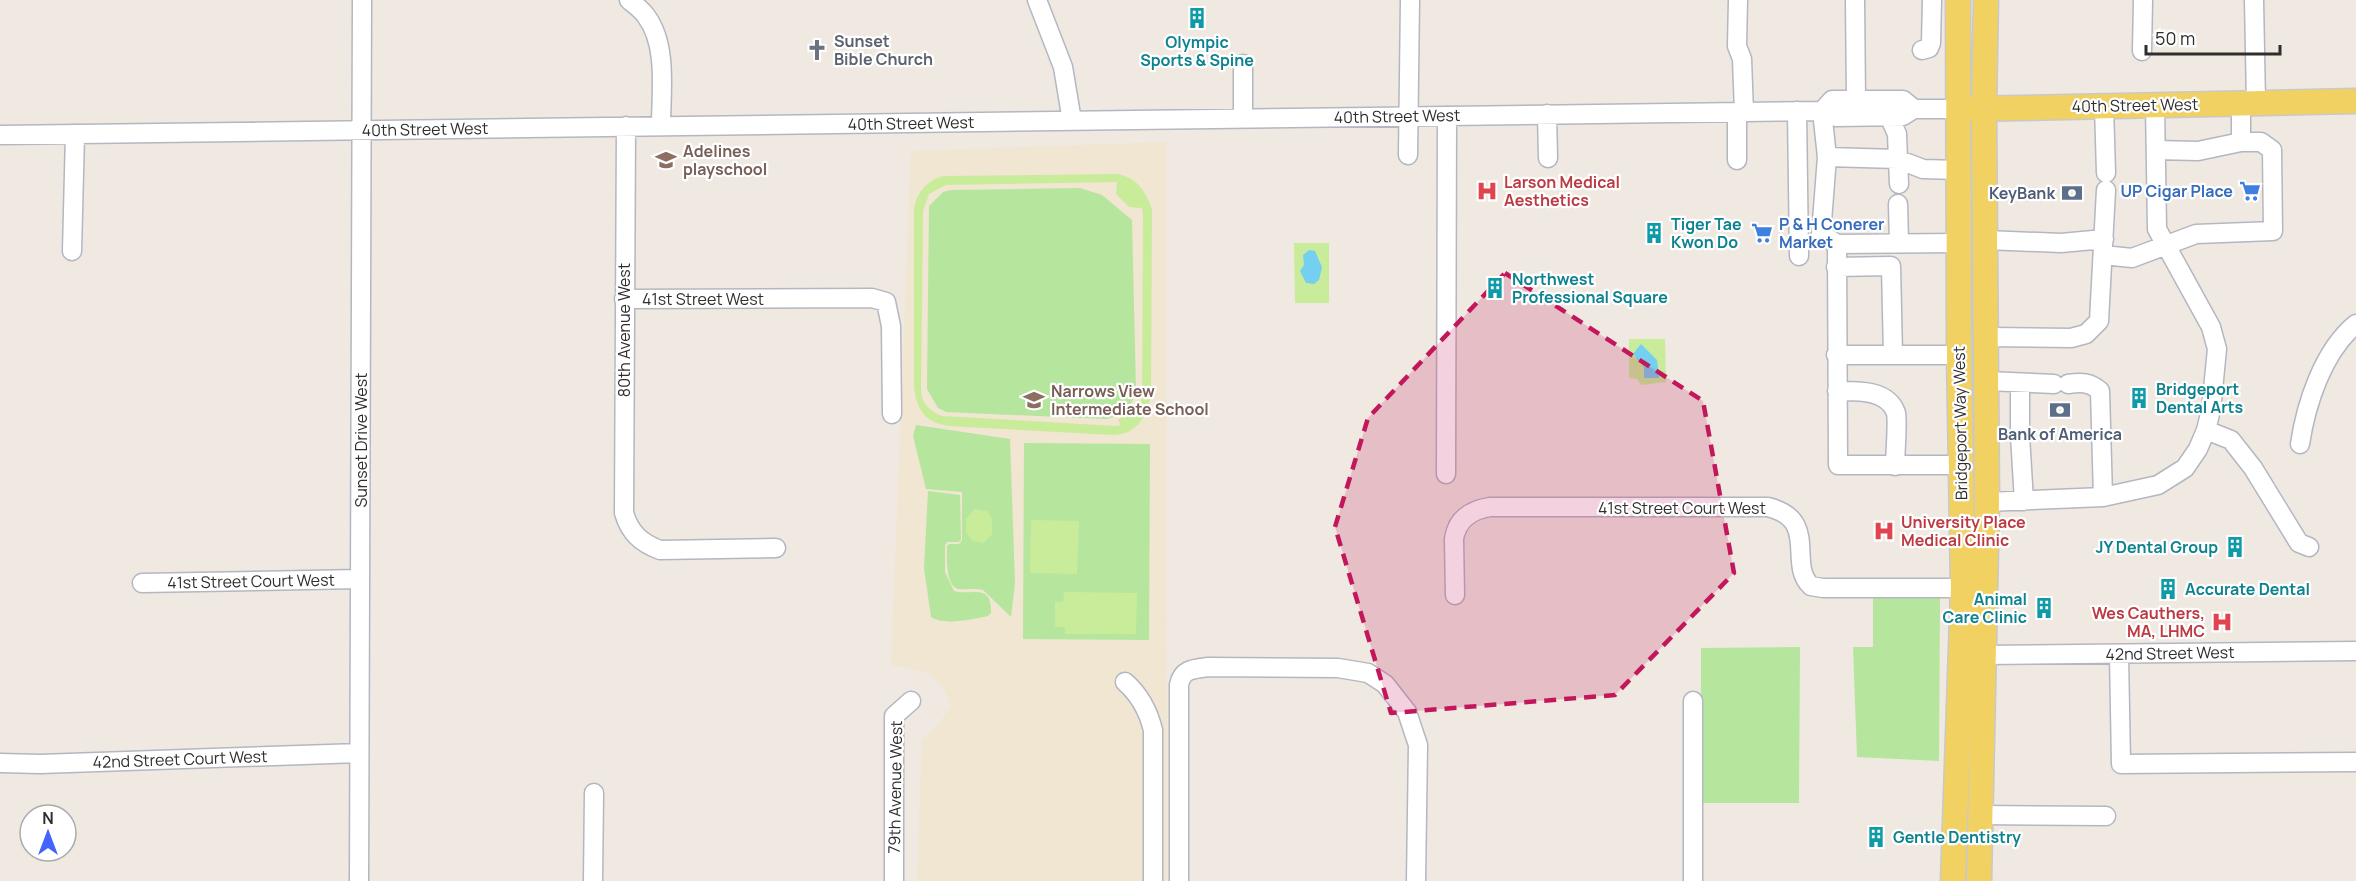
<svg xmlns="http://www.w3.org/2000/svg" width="2356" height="881" viewBox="0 0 2356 881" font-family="Manrope,sans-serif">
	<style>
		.education { fill: #f0e6d1 }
		.green { fill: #b6e59e }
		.pitch { fill: #c9ec9a; fill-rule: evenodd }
		.water { fill: #75cff0 }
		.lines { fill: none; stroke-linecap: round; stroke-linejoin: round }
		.minor-casing { stroke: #b4b7c1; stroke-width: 21 }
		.major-casing { stroke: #c9c9c9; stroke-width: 27 }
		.minor { stroke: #fff; stroke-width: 18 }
		.major { stroke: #f2d163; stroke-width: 24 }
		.marked { fill: #c2185b; fill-opacity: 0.2; stroke: #c2185b; stroke-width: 4.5; stroke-dasharray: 12 8; stroke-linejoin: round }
		.labels { text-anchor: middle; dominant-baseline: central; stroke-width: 4.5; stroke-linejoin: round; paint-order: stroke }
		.worship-label { font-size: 16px; font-weight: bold; fill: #5b616d; stroke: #fff; text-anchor: start }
		.culture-label { font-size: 16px; font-weight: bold; fill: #0d838f; stroke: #fff; text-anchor: start }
		.street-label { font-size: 16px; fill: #2e2e2e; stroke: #fff }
		.education-label { font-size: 16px; font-weight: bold; fill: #785e54; stroke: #fff; text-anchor: start }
		.health-label { font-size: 16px; font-weight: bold; fill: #be3a42; stroke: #fff; text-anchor: start }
		.shop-label { font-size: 16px; font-weight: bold; fill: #366cbe; stroke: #fff; text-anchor: end }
		.service-label { font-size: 16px; font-weight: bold; fill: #4e5e75; stroke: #fff; text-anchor: end }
	</style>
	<rect width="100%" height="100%" fill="#efe9e1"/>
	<!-- education -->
	<path class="education" d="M1166,142L1167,881H917L922,740L940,722L951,706L944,689L935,679L925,672L891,665L911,151Z"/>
	<!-- green -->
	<path class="green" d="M1080,188L1102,195L1132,220L1136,391C1133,406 1122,414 1107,419L946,412L938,408L927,389L929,206L943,192L951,190Z
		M916,425L1010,439L1015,583L1011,617L983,590C975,588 966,590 959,589C945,587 947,556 947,546L949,544H959L962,540V492L926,489L913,436Z
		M1024,443L1150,444L1149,640L1023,639Z
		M928,491L960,495L961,539L959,542H947L945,545V572L954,591C971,596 992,582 991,613L988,616C973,619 944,626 931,617L924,568Z
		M1873,593L1940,594L1939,761L1857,757L1853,647H1873Z
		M1800,647L1799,803H1701V648Z"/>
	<!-- pitch -->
	<path class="pitch" d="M1117,174C1137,177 1146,192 1152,209L1151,394C1148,415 1137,435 1113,435L949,426C925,423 916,409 914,386V210C916,193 927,180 944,176ZM1117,182L1116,194L1129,207L1142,208L1143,214L1142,398L1138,410H1131L1118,420L1121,425L1116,426L942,416C931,412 922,404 921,392L923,211L929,194L946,185Z
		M1294,243H1329V303H1295Z
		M1629,339H1665L1666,382L1641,385L1637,379L1629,378Z
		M975,509L987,511L992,519V534L984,543L972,541L966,533V519Z
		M1031,520L1079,521L1077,574L1030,573Z
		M1064,592L1137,593L1136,634H1065V627H1055V602H1063Z"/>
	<!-- water -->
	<path class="water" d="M1309,250L1315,251L1322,267L1319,280L1314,284L1306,283L1300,271L1304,265L1303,255Z
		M1641,344L1657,360L1659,378H1644V367L1633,354Z"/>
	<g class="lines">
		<defs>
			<path id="minor" d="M629,0C635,5 642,10 646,16C668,45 661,92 661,126
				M1037,0L1063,67L1072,121
				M1738,0L1737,46L1742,59L1744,112
				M1855,0L1856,100
				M2254,0L2256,103
				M1922,50L1929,48L1931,43L1932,0
				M2142,51L2143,0
				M1243,64V118
				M2241,103V142
				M2104,106L2106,173
				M1797,111L1799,256
				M1822,111L1827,157L1821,234L1837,244L1958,243
				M1822,111L1832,100H1903L1914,109
				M1737,112V160
				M1547,114L1548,158
				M1889,116L1897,134L1899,184
				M626,126L624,513C630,533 641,543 660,550L776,548
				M0,135L1822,111L1836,117L1903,116L1914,109H1958
				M1408,155L1410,0
				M1827,157L1897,159L1923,169L1958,170
				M1898,204L1899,243
				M1986,240L2061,243L2104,239
				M1837,244L1838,465H1961
				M72,251L75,134
				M2103,255L2132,258L2196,234L2273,231L2272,150L2261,142H2241L2198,151L2156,150
				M1836,267L1891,266L1893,355
				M624,299L872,298L886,302L891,326L892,414
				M1987,337L2071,338L2086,334L2099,321L2106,190
				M1836,355H1959
				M1987,381L2054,384
				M2020,383V436L2024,501
				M2068,384C2081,382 2090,382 2100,391L2103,497
				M1837,391C1856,391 1888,389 1896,413C1898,423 1895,454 1895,466
				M2206,430L2231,440L2253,468L2299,543L2309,547
				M2300,444C2306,404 2323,351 2356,324
				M1446,474L1447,116
				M1987,502L2103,497L2158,485L2185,468L2198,449L2206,430L2211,410L2217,349L2211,327L2157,229L2155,105
				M142,583L360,579
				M1455,595L1454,539C1457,519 1471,510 1490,507H1768C1820,520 1787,564 1811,586L1823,588H1963
				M2119,654L2121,764L2356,762
				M1984,655L2356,651
				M1125,682C1140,695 1148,710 1153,730V881
				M0,763L40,764L359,753
				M1980,815L2106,816
				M359,881L362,0
				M593,881L594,793
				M894,881V716L911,701
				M1179,881V685C1182,669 1193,669 1208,667L1338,668L1368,673L1385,684L1407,712L1418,745L1416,881
				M1693,881V701"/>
			<path id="major" d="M1968,109L2356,101
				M1953,881L1963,588L1959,355L1958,0
				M1979,881L1987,502L1984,108L1986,0"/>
		</defs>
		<!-- minor casing -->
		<use href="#minor" class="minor-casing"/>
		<!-- major casing -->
		<use href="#major" class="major-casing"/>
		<!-- minor -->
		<use href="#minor" class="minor"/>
		<!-- major -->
		<use href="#major" class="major"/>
	</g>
	<!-- marked area -->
	<path class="marked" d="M1505,273L1703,401L1734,573L1615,695L1391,713L1335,527L1368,418Z"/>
	<!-- icons -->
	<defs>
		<symbol id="building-bare" viewBox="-9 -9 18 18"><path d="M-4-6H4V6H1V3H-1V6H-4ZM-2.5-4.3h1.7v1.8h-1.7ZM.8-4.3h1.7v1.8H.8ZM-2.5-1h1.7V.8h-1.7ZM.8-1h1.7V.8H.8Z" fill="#0f9aa8" stroke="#fff" stroke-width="2.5" paint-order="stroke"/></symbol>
		<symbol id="church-bare" viewBox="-9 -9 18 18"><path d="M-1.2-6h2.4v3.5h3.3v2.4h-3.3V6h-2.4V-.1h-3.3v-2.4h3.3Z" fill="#6b7280" stroke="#fff" stroke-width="2.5" paint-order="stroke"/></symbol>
		<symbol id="school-bare" viewBox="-9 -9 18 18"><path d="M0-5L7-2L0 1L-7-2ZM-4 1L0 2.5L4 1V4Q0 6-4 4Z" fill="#8d6e63" stroke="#fff" stroke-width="2.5" paint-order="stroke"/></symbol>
		<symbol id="hospital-bare" viewBox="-9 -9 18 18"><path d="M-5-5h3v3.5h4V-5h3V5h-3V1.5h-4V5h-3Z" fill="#e0444e" stroke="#fff" stroke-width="2.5" paint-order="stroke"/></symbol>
		<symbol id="supermarket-bare" viewBox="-9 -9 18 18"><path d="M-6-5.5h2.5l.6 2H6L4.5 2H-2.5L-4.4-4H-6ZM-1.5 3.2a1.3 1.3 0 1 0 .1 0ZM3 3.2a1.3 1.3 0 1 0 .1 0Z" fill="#3f7fe0" stroke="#fff" stroke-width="2.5" paint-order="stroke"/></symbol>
		<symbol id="bank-bare" viewBox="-9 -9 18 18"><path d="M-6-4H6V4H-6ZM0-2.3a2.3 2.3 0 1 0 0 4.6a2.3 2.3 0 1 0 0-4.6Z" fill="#5c6f8a" stroke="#fff" stroke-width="2.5" paint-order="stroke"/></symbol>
	</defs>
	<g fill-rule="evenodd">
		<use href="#building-bare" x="1182" y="3" width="30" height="30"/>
		<use href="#church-bare" x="802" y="35" width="30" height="30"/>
		<use href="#school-bare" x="651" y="145" width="30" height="30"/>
		<use href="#hospital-bare" x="1472" y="176" width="30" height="30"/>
		<use href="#supermarket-bare" x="2235" y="176" width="30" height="30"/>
		<use href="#bank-bare" x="2057" y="178" width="30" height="30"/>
		<use href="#building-bare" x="1639" y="218" width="30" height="30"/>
		<use href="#supermarket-bare" x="1747" y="218" width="30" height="30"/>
		<use href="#building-bare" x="1480" y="273" width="30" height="30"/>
		<use href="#building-bare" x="2124" y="383" width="30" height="30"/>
		<use href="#school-bare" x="1019" y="385" width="30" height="30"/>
		<use href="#bank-bare" x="2045" y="395" width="30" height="30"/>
		<use href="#hospital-bare" x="1869" y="516" width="30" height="30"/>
		<use href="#building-bare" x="2220" y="532" width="30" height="30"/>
		<use href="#building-bare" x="2153" y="574" width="30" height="30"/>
		<use href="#building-bare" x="2029" y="593" width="30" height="30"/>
		<use href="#hospital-bare" x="2207" y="607" width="30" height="30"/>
		<use href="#building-bare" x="1861" y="822" width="30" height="30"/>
	</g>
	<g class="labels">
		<!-- worship labels -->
		<g class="worship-label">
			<text x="834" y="41">Sunset<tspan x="834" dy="18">Bible Church</tspan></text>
		</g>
		<!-- culture labels -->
		<g class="culture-label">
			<text x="1197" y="42" text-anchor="middle">Olympic<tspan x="1197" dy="18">Sports &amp; Spine</tspan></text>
			<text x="1671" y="224">Tiger Tae<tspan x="1671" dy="18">Kwon Do</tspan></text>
			<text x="1512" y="279">Northwest<tspan x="1512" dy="18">Professional Square</tspan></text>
			<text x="2156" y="389">Bridgeport<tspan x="2156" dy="18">Dental Arts</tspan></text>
			<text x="2218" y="547" text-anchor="end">JY Dental Group</text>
			<text x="2185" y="589">Accurate Dental</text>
			<text x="2027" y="599" text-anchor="end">Animal<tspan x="2027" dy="18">Care Clinic</tspan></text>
			<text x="1893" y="837">Gentle Dentistry</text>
		</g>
		<!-- street labels -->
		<g class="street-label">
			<text transform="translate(2135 105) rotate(-1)">40th Street West</text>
			<text transform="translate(1397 116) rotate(-1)">40th Street West</text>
			<text transform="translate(911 123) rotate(-1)">40th Street West</text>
			<text transform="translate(425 129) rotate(-1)">40th Street West</text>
			<text x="703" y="299">41st Street West</text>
			<text transform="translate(624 330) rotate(-90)">80th Avenue West</text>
			<text transform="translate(1960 423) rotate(-91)">Bridgeport Way West</text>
			<text transform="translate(361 440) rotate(-90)">Sunset Drive West</text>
			<text x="1682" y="508">41st Street Court West</text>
			<text transform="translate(251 581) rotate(-1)">41st Street Court West</text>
			<text transform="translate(2170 653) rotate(-1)">42nd Street West</text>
			<text transform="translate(180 759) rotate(-2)">42nd Street Court West</text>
			<text transform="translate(895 787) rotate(-89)">79th Avenue West</text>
		</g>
		<!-- education labels -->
		<g class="education-label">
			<text x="683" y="151">Adelines<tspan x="683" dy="18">playschool</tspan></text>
			<text x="1051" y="391">Narrows View<tspan x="1051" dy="18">Intermediate School</tspan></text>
		</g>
		<!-- health labels -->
		<g class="health-label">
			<text x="1504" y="182">Larson Medical<tspan x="1504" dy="18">Aesthetics</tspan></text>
			<text x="1901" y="522">University Place<tspan x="1901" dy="18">Medical Clinic</tspan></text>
			<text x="2205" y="613" text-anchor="end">Wes Cauthers,<tspan x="2205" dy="18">MA, LHMC</tspan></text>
		</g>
		<!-- shop labels -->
		<g class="shop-label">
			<text x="2233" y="191">UP Cigar Place</text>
			<text x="1779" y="224" text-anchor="start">P &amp; H Conerer<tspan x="1779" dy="18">Market</tspan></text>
		</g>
		<!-- service labels -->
		<g class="service-label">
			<text x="2055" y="193">KeyBank</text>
			<text x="2060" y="434" text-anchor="middle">Bank of America</text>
		</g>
	</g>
	<!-- north arrow -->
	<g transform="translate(48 833)"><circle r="28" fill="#ffffff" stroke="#ababab" stroke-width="1.5"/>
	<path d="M0-4.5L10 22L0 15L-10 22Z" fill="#4264fb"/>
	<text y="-9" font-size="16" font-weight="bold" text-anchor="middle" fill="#2e2e2e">N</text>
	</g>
	<!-- scale -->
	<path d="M2146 45v9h134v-9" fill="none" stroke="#2e2e2e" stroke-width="3"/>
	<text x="2155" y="45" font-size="18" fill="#2e2e2e" stroke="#ffffff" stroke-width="4.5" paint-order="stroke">50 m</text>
</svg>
